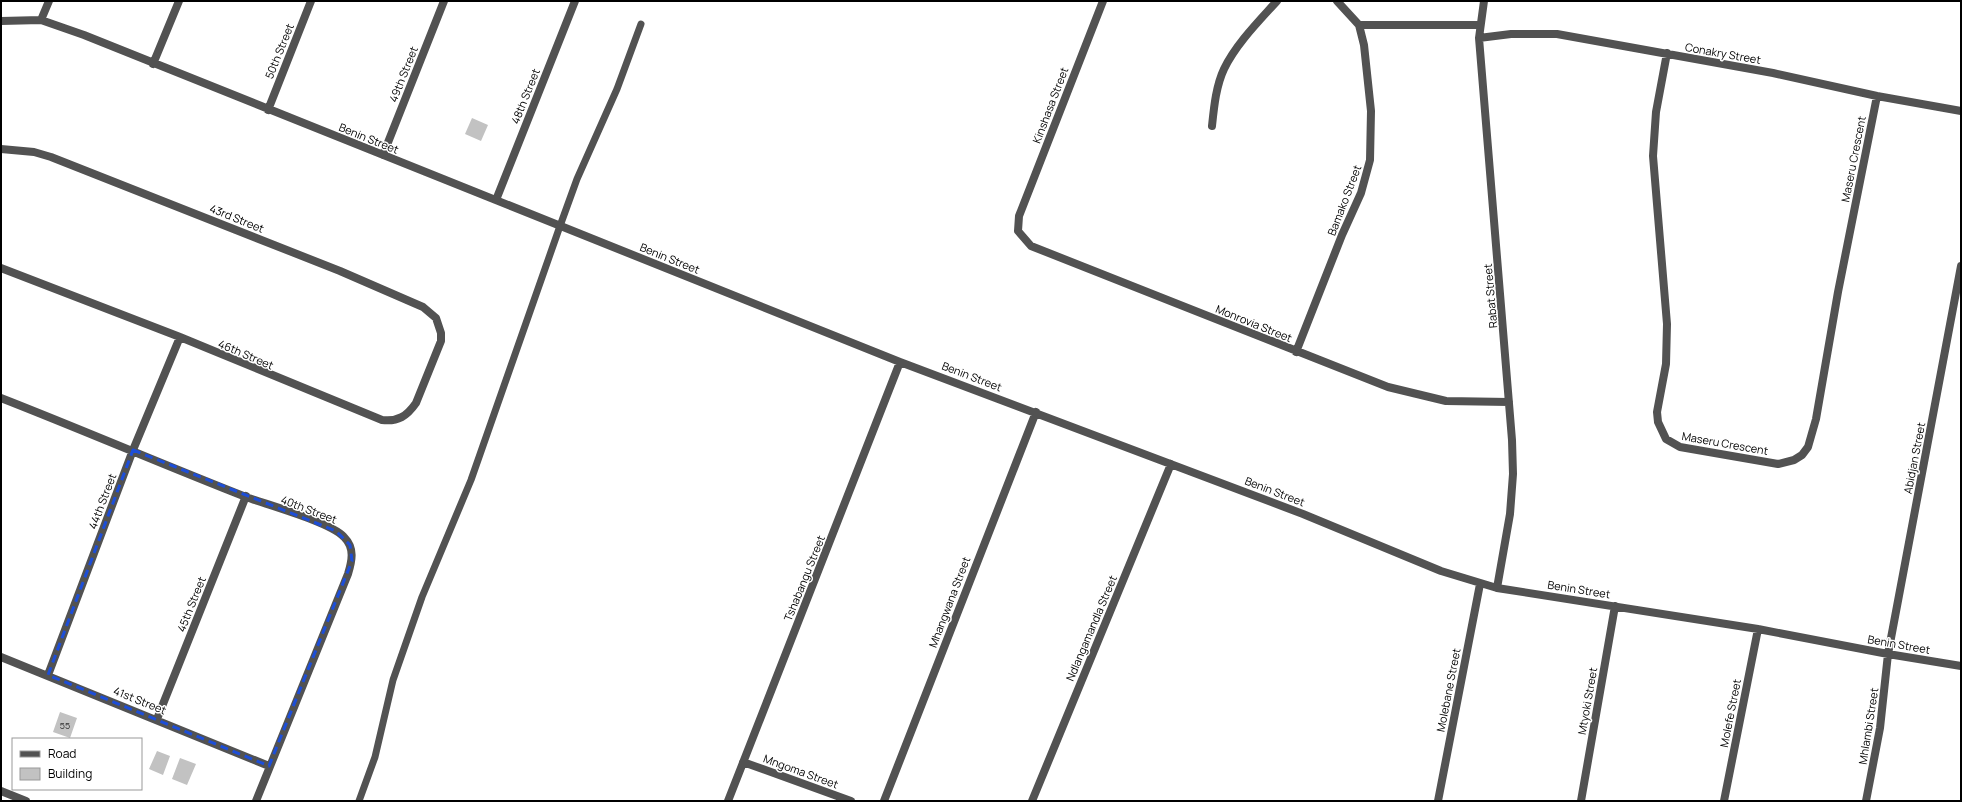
<svg xmlns="http://www.w3.org/2000/svg" width="1962" height="802" viewBox="0 0 1962 802" font-family="Manrope,sans-serif">
	<style>
		.building { fill: #c2c2c2 }
		.lines { fill: none; stroke-linecap: round; stroke-linejoin: round }
		.service { stroke: #525252; stroke-width: 7 }
		.minor { stroke: #525252; stroke-width: 8 }
		.marked { fill: none; stroke: #1d4ed8; stroke-width: 3; stroke-dasharray: 8 5; stroke-linejoin: round }
		.labels { text-anchor: middle; dominant-baseline: central; stroke-width: 3; stroke-linejoin: round; paint-order: stroke }
		.number-label { font-size: 9px; fill: #303030 }
		.street-label { font-size: 11px; fill: #000; stroke: #fff }
	</style>
	<rect width="100%" height="100%" fill="#fff"/>
	<!-- building -->
	<path class="building" d="M472,118L488,125L481,141L465,134Z
		M60,712L77,718L70,738L53,732Z
		M157,751L170,756L163,775L149,769Z
		M180,758L196,764L187,785L172,779Z"/>
	<g class="lines">
		<!-- service -->
		<path class="service" d="M359,801L375,757L393,680L422,597L471,480L560,226L577,179L617,89L641,24"/>
		<!-- minor -->
		<path class="minor" d="M1103,1L1019,216L1018,231L1031,246L1388,387L1446,401L1509,402
			M1484,1L1479,38L1512,440L1513,474L1510,514L1497,588
			M41,20L49,1
			M1,21L41,20L84,35L900,362L1303,514L1441,571L1497,588L1758,629L1888,654L1961,666
			M1359,25H1480
			M1479,38L1511,34H1557L1773,73L1877,96L1961,111
			M1667,53L1656,112L1653,156L1667,324L1666,364L1657,412L1658,422L1666,439L1680,447L1778,464L1794,460L1802,455L1808,447L1816,419L1838,292L1877,96
			M153,64L179,1
			M268,110L311,1
			M1212,126C1214,107 1216,86 1224,69C1236,44 1259,21 1277,1
			M1,149L34,152L51,157L340,271L423,307L436,318L441,333V341L416,403C407,416 398,422 382,420L180,337L1,268
			M383,155L444,1
			M496,200L575,1
			M1296,352L1342,235L1361,193L1370,160L1371,111L1364,45L1359,25L1337,1
			M1,398C83,430 164,465 246,497C268,505 330,522 344,537C355,548 352,561 348,574L256,801
			M1,657L269,766
			M48,675L133,450L180,337
			M157,719L246,496
			M743,762L851,801
			M1,791L26,801
			M728,801L900,362
			M884,801L1036,412
			M1032,801L1171,464
			M1438,801L1480,584
			M1581,801L1615,606
			M1724,801L1758,629
			M1866,801L1880,728L1888,654L1961,266"/>
	</g>
	<!-- marked area -->
	<path class="marked" d="M133,450L336,531L350,545L352,561L269,766L48,675Z"/>
	<g class="labels">
		<!-- number labels -->
		<g class="number-label">
			<text x="65" y="725">55</text>
		</g>
		<!-- street labels -->
		<g class="street-label">
			<text transform="translate(279 51) rotate(-68)">50th Street</text>
			<text transform="translate(1723 53) rotate(10)">Conakry Street</text>
			<text transform="translate(403 74) rotate(-68)">49th Street</text>
			<text transform="translate(525 96) rotate(-68)">48th Street</text>
			<text transform="translate(1050 105) rotate(-69)">Kinshasa Street</text>
			<text transform="translate(369 138) rotate(22)">Benin Street</text>
			<text transform="translate(1853 159) rotate(-79)">Maseru Crescent</text>
			<text transform="translate(1344 200) rotate(-69)">Bamako Street</text>
			<text transform="translate(237 218) rotate(22)">43rd Street</text>
			<text transform="translate(670 258) rotate(22)">Benin Street</text>
			<text transform="translate(1490 296) rotate(-95)">Rabat Street</text>
			<text transform="translate(1254 323) rotate(22)">Monrovia Street</text>
			<text transform="translate(246 354) rotate(23)">46th Street</text>
			<text transform="translate(972 376) rotate(21)">Benin Street</text>
			<text transform="translate(1725 443) rotate(10)">Maseru Crescent</text>
			<text transform="translate(1914 458) rotate(-79)">Abidjan Street</text>
			<text transform="translate(1275 491) rotate(21)">Benin Street</text>
			<text transform="translate(102 501) rotate(-69)">44th Street</text>
			<text transform="translate(309 509) rotate(21)">40th Street</text>
			<text transform="translate(804 578) rotate(-68)">Tshabangu Street</text>
			<text transform="translate(1579 589) rotate(9)">Benin Street</text>
			<text transform="translate(949 602) rotate(-69)">Mhangwana Street</text>
			<text transform="translate(191 604) rotate(-68)">45th Street</text>
			<text transform="translate(1091 628) rotate(-67)">Ndlangamandla Street</text>
			<text transform="translate(1899 644) rotate(10)">Benin Street</text>
			<text transform="translate(1448 690) rotate(-79)">Molebane Street</text>
			<text transform="translate(140 700) rotate(22)">41st Street</text>
			<text transform="translate(1587 701) rotate(-80)">Mtyoki Street</text>
			<text transform="translate(1730 713) rotate(-79)">Molefe Street</text>
			<text transform="translate(1868 726) rotate(-81)">Mhlambi Street</text>
			<text transform="translate(801 771) rotate(20)">Mngoma Street</text>
		</g>
	</g>
	<!-- border -->
	<rect width="1962" height="802" fill="none" stroke="#000000" stroke-width="4"/>
	<!-- legend -->
	<rect x="12" y="738" width="130" height="52" fill="#ffffff" stroke="#999999"/>
	<rect x="20" y="751" width="20" height="6" fill="#525252" stroke="#999999"/>
	<text x="48" y="758" font-size="12" fill="#000000">Road</text>
	<rect x="20" y="768" width="20" height="12" fill="#c2c2c2" stroke="#999999"/>
	<text x="48" y="778" font-size="12" fill="#000000">Building</text>
</svg>
